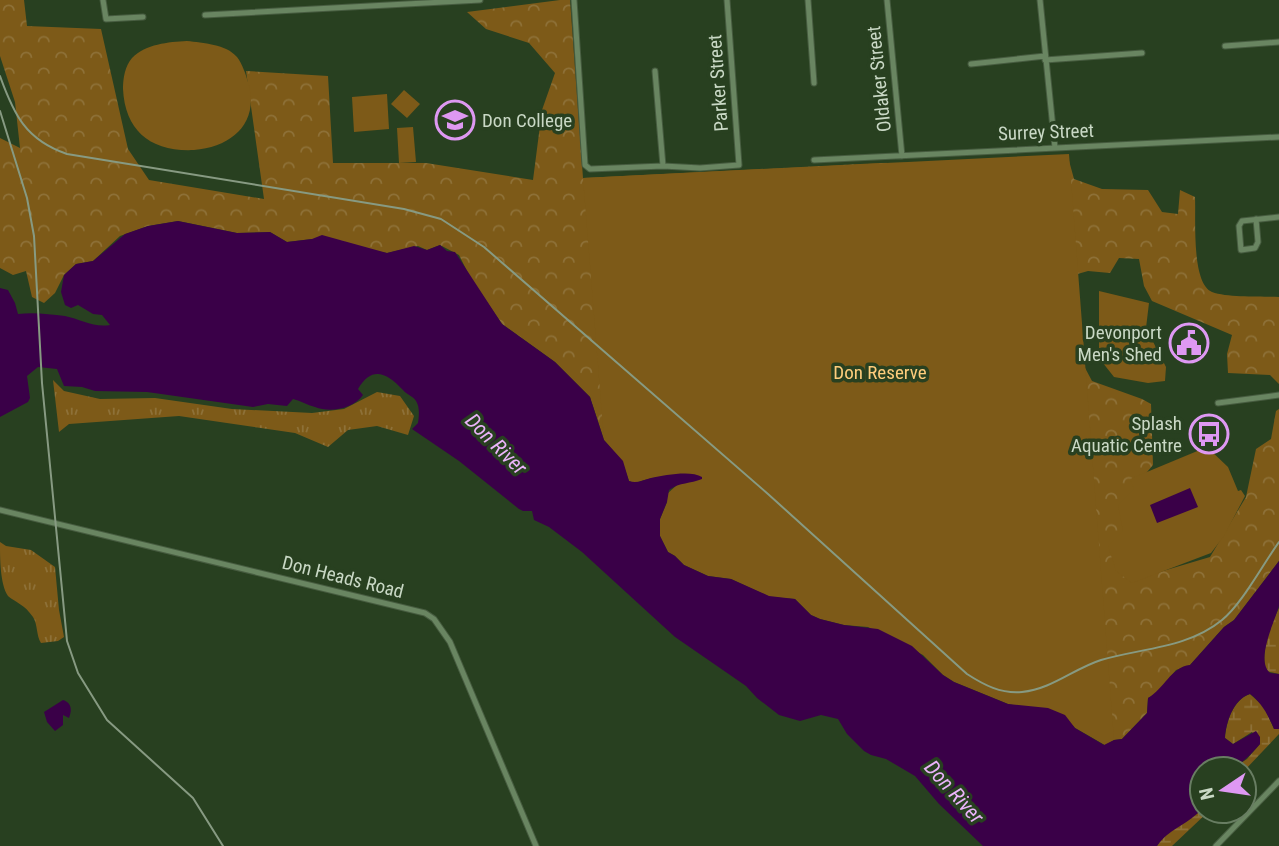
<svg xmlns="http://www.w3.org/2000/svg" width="1279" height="846" viewBox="0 0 1279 846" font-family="'Roboto Condensed',sans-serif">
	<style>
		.grass { fill: url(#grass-tufts) }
		.forest { fill: url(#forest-crowns) }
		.wetland { fill: url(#wetland-marsh) }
		.green { fill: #7d5a18 }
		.water { fill: #3a0048 }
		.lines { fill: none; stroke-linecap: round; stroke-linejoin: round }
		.street-casing { stroke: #475c40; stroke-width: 7 }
		.street { stroke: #698561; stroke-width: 5 }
		.rail { stroke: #879a82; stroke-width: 2 }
		.labels { text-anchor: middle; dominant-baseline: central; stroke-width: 7; stroke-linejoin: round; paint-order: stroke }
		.street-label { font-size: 19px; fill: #c9d8c5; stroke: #284020 }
		.poi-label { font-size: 19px; fill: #c9d8c5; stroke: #284020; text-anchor: end }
		.park-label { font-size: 19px; fill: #fecd7c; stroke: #284020 }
		.water-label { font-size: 21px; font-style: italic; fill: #ebb3fa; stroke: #284020 }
	</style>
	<defs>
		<pattern id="grass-tufts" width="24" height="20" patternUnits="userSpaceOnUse" patternTransform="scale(1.75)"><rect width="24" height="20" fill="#7d5a18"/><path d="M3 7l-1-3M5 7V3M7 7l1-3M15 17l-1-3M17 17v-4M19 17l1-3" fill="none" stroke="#8e7138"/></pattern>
		<pattern id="forest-crowns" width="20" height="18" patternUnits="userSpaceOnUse" patternTransform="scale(1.75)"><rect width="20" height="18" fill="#7d5a18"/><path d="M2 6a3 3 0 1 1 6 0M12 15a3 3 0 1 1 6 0" fill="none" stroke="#8e7138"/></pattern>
		<pattern id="wetland-marsh" width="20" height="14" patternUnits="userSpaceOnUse" patternTransform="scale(1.75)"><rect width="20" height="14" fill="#7d5a18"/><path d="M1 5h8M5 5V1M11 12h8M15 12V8" fill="none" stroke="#8e7138"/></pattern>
	</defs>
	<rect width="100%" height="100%" fill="#284020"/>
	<!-- grass -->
	<path class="grass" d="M53,380L64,391L100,399L155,398L232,409L312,413L344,409L377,392L400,396L414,416L408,435L377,426L348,430L328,447L295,433L179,416L69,424L59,432Z
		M0,542L6,546L31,550L55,567L59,610L64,637L58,641L41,643C36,635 38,625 33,617C24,604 18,604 8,596C0,584 0,558 0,542Z"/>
	<!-- forest -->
	<path class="forest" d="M0,0H24L27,26L101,29L128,149L149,180L264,199L246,71L328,76L333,163H426L533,180L542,110L555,73L529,43L486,29L467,12L560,0H570L583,178L880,163L1051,161L1068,157L1074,179L1102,189L1148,190L1162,212L1178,214L1180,190L1195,197C1196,219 1191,283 1212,292C1228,298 1261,296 1279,297V384L1270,375L1228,373L1227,354L1232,335L1152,301L1144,286L1139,259L1119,258L1110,273L1088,271L1067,277L1065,330L1092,381L1142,399L1151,404L1153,465L1142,478L1136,579L1210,557L1246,497L1256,449L1271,439L1276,411L1279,409V561L1234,620L1224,627L1190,665L1176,670L1157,693L1148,698L1147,713L1122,739L1114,740L1105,745L604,440L590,397L555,362L502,324L470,277L459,255L440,245L427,250L418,246L387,253L312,239L287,242L270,232L237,233L178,221L148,226L120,236L93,261L76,264L64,275L55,293L44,303L32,297L26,271L13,275L0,268V138L20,148L15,102L0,56Z"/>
	<!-- wetland -->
	<path class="wetland" d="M1279,608V674L1266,671C1260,652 1271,624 1279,608Z
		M1250,694L1264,707L1274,729H1279V734L1244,771V769H1232L1247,759L1260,744L1252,732L1233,744L1225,738C1226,723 1233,699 1250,694Z
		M1202,806V811H1209L1172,846H1157C1160,841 1164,836 1168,832C1179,823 1194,819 1202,806Z"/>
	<!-- green -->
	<path class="green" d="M187,41C203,43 226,44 237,57C242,63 246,75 248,82C260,122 233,147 194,150C151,152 125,131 123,89C123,78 125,66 132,58C146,44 168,42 187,41Z
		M404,90L420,104L407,118L391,104Z
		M387,94L389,129L354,132L352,97Z
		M413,127L416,162L399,163L397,128Z
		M1069,154L1114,740L1105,745L1075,728L1064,715L1008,704L954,682L943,675L923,655L868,627L844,625L820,619L811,615L795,599L770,597L731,579L708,576L684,565L675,556L668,552L660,536V519L667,502V494L678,484L697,481L700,475L652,478L634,483L629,481L622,461L604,440L583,178Z
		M1099,291L1149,303L1146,328L1166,367L1165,381L1148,383L1114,377L1099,358Z
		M1207,447L1228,467L1238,491L1241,490L1245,496L1224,536L1211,553L1132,583L1116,571L1108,546L1123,531L1118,505L1134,489L1130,479Z"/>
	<!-- water -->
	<path class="water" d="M178,221L237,233L270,232L287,242L312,239L322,235L387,253L414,246L427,250L440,245L447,251L455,252L502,324L555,362L590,397L604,440L623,461L629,481C637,484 643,480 651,478C665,475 691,470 702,477V479C690,484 680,482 669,490L667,502L660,519V536L668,552L675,556L684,565L708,576L731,579L769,596L795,599L811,615L820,619L844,625L878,629L912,646L943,675L954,682L1008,704L1048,708L1065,715L1075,728L1104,745L1114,740L1122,739L1147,713L1148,698C1164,689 1171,667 1190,665L1224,627L1234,620L1279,561C1279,575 1279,593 1279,606C1275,621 1255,660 1270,673L1279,674V729H1274C1268,715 1262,703 1250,694C1233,699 1226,723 1225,738L1233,744L1256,731L1260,737V744C1238,769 1235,769 1202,769L1200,811C1185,826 1170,828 1157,846H983L939,804L915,776L886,759L871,755L864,751L847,734L838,719L821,715L800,721L779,715L757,698L746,686L675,637L582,552L549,527L534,520L532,511H523L519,509L459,461L412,429L418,423C419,416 420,407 416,401C413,396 406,394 403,390C387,373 372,365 358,389L363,395C353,409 330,413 315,407C307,405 301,401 293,399L287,406L268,404L253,407L147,392L95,391L82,387L64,386L57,369L38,367L27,376L30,398L28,402L0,417V288L8,290L15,303L18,314C33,312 49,314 65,316C80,319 94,328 110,325L102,315L93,314L78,305L71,308L65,305L61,292L64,275L76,264L93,261L125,234L148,226Z
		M1190,488L1198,507L1157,523L1150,505Z
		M63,700C72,703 72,710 69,718L63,715V725L55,731L47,722L44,712Z"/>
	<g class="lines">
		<defs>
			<path id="street" d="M103,0L106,19L143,17
				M574,0L585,165L590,169L663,166L700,168L739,165L727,0
				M808,0L814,83
				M887,0L902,156
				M1040,0L1055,148
				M205,15L480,0
				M1225,46L1279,42
				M1045,60L1142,53
				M971,64L1045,56
				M655,71L663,166
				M814,160L1279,137
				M1256,219L1258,242L1255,248L1241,250L1239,226L1242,221L1279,217
				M1218,403L1279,395
				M0,510L425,613L434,619L450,642L536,846
				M1216,846L1279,781"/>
		</defs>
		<!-- street casing -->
		<use href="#street" class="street-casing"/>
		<!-- street -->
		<use href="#street" class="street"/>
		<!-- rail -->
		<path class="rail" d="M0,76C14,115 26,140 67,154L404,209L441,219L484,247L768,494L967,674C984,685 1001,694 1022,692C1052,689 1073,669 1101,660C1142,648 1188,648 1222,620C1242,604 1263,564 1279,542
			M0,111L27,198L34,236L42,383L67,641L78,673L107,720L193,798L223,846"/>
	</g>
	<!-- icons -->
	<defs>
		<symbol id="school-ring" viewBox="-11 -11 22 22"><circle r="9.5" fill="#284020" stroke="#de98f2" stroke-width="1.5"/><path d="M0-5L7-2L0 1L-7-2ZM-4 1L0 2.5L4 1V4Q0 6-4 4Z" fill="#de98f2"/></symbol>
		<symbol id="civic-ring" viewBox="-11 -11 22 22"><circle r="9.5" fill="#284020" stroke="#de98f2" stroke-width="1.5"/><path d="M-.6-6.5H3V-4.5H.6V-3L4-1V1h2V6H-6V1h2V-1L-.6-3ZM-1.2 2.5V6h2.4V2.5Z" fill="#de98f2"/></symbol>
		<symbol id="bus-ring" viewBox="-11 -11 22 22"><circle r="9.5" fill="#284020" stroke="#de98f2" stroke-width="1.5"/><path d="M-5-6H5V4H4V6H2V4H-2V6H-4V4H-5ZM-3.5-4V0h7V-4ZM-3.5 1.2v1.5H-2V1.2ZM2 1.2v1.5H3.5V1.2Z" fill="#de98f2"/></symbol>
	</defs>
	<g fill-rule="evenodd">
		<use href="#school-ring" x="433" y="98" width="44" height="44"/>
		<use href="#civic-ring" x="1167" y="321" width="44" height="44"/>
		<use href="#bus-ring" x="1187" y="412" width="44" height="44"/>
	</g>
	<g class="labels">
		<!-- street labels -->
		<g class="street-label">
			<text transform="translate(879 79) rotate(-96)">Oldaker Street</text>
			<text transform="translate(718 83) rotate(-94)">Parker Street</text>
			<text transform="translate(1046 132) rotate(-2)">Surrey Street</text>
			<text transform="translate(343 577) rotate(14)">Don Heads Road</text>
		</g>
		<!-- poi labels -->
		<g class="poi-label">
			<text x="482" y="120" text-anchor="start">Don College</text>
			<text x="1162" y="332">Devonport<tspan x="1162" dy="22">Men's Shed</tspan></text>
			<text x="1182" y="423">Splash<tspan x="1182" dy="22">Aquatic Centre</tspan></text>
		</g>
		<!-- park labels -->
		<g class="park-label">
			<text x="880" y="372">Don Reserve</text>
		</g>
		<!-- water labels -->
		<g class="water-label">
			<text transform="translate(496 444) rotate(45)">Don River</text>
			<text transform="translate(954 792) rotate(48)">Don River</text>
		</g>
	</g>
	<!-- north arrow -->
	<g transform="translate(1223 790) rotate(257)"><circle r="33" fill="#284020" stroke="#687d62" stroke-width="2"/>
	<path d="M0-5L12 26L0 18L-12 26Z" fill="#de98f2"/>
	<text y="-10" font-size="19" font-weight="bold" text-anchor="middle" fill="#c9d8c5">N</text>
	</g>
</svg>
